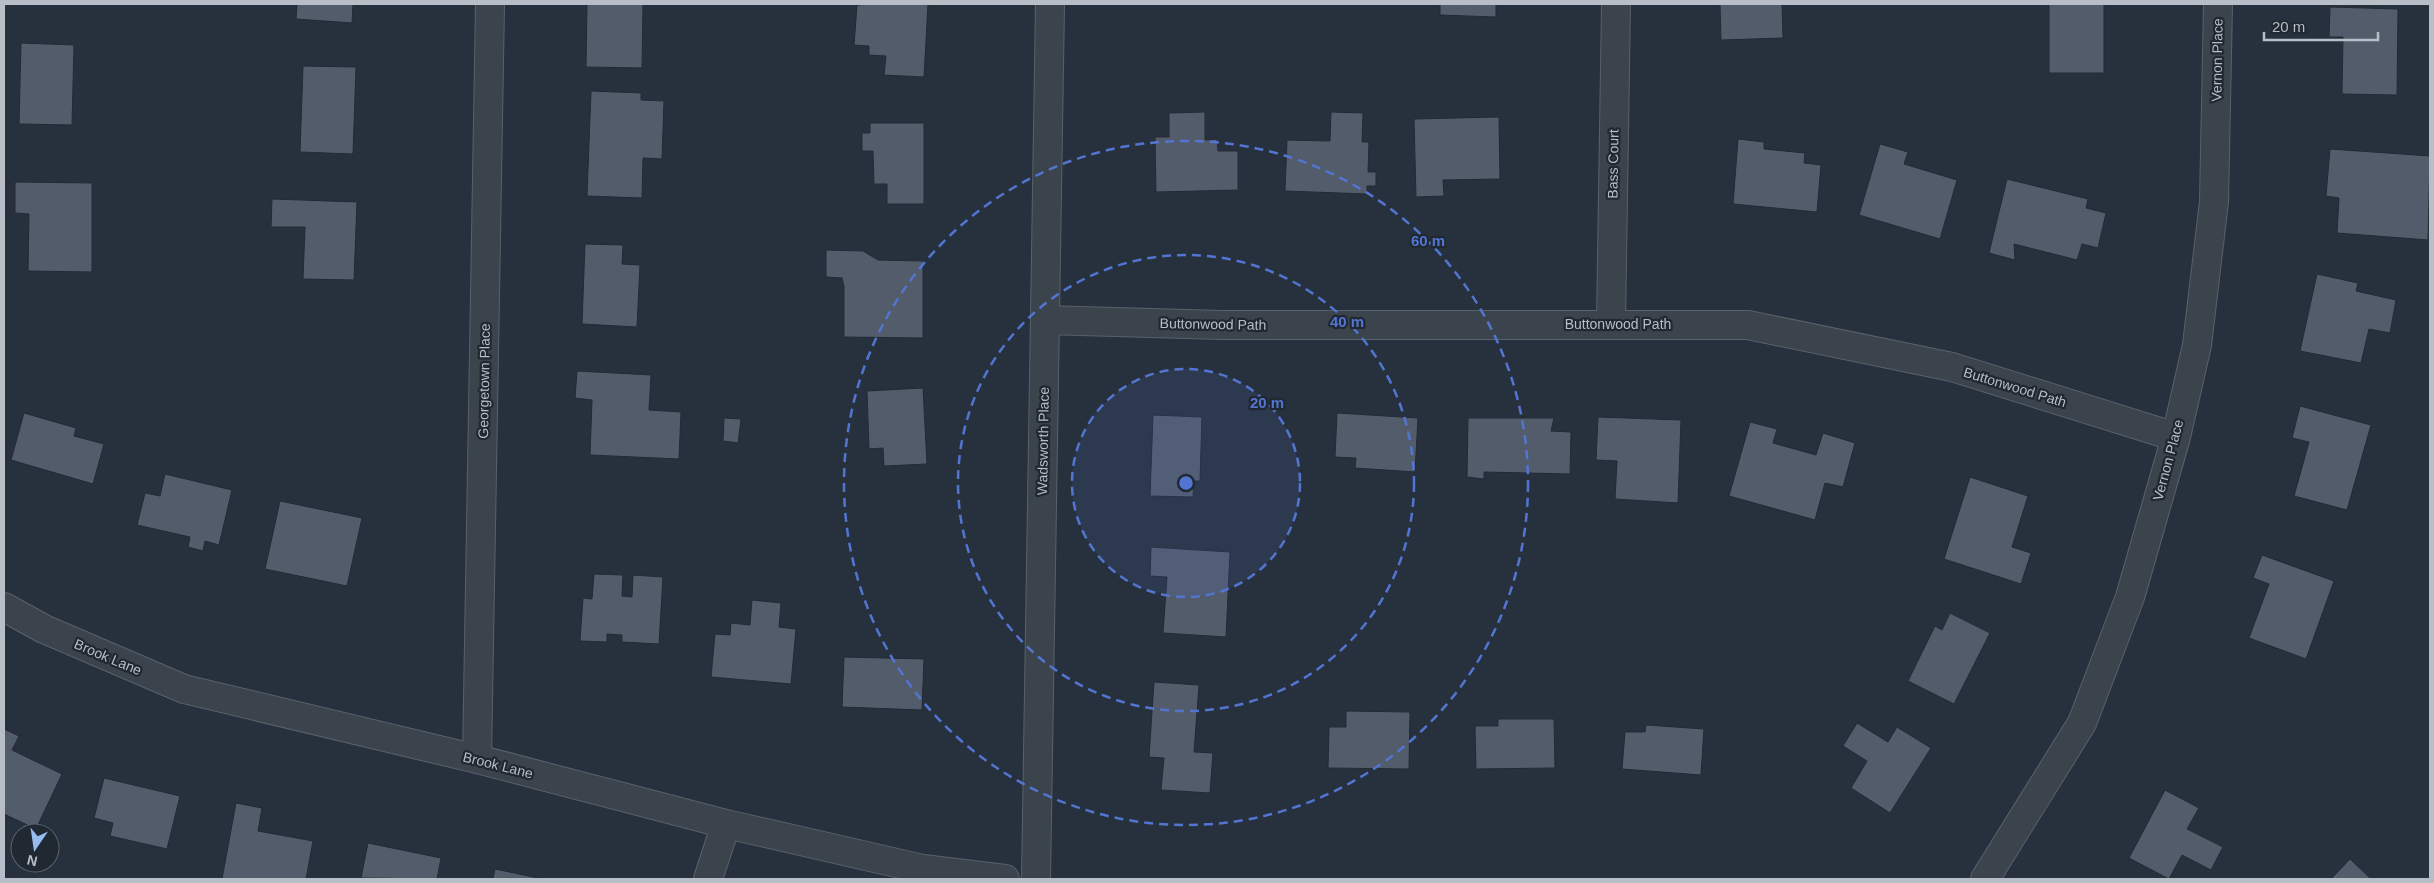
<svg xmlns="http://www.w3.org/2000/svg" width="2434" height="883" viewBox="0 0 2434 883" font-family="Arial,sans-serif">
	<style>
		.building { fill: #535c6a; stroke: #222a34 }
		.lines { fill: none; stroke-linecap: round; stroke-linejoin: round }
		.minor-casing { stroke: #59616b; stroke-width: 30 }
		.minor { stroke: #3b434d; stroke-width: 28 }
		.ring { fill: none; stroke: #5375d2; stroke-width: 2.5; stroke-dasharray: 9 6 }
		.labels { text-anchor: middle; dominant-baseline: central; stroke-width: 4.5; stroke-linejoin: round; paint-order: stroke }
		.street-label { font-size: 14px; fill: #b7bec8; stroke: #202832 }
		.centre { fill: #5375d2; stroke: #202832; stroke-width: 2.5 }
		.ring-label { font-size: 15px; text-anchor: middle; font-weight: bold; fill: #5375d2; stroke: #202832; stroke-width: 4.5; stroke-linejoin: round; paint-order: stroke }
	</style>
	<rect width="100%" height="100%" fill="#27313d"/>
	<!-- building -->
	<path class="building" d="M297,4H353L352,23L296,19Z
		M587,4H643L642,68L586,67Z
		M873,4H928L924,77L884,75L886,56L869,55V46L854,45L857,5Z
		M1440,4H1496V17L1440,15Z
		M1720,4H1782L1783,38L1721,40Z
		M2049,4H2104V73H2049Z
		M2330,7L2398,9L2397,95L2342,94L2343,37H2329Z
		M21,43L74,45L72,125L19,124Z
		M303,66L356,67L353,154L300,152Z
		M591,91L641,93V100L664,101L662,159L643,158L642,198L587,196Z
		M1205,112V140L1217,139L1218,151H1238V190L1156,192L1155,137H1169V113Z
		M1331,112L1363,113L1362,142H1369L1368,172H1376V186H1367V194L1285,191L1287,140L1330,141Z
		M1499,117L1500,179L1443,180L1444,196L1416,197L1414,119Z
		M870,123H924V204H887V184H874L873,151H862V133H870Z
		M1738,139L1764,142V149L1805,153L1804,163L1821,165L1817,212L1733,204Z
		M1880,144L1908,152L1904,164L1957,180L1940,239L1859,215Z
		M2330,149L2430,156L2428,240L2337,233L2339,198L2326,196Z
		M2007,179L2088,199L2086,208L2106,213L2098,248L2082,244L2077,260L2014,244L2015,260L1989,253Z
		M15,182L92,183V272L28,271L29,214L15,213Z
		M272,199L357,202L354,280L303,279L305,227H271Z
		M585,244L623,245L622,264L640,265L637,327L582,324Z
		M826,250L863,251L878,260L923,261V338L844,337V287L842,278L826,277Z
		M2317,274L2358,283L2356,291L2396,300L2390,333L2369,329L2361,363L2300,351Z
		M577,371L651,375L649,410L681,412L679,459L590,455L592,400L575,398Z
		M923,388L927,464L884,466L883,448L869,449L867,391Z
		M2300,406L2371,425L2347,510L2294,496L2309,442L2292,438Z
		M24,413L76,428L74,436L104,444L93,484L11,460Z
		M1337,413L1418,418L1415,472L1355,468L1356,458L1335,457Z
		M1153,415L1202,417L1200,481H1194L1193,497L1150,496Z
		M1598,417L1681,420L1678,503L1615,499L1617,461L1596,460Z
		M724,418L741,419L738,443L723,441Z
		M1468,418H1554L1551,431L1571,432L1570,474L1484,472V479L1467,477Z
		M1750,422L1777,429L1773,443L1816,455L1823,433L1855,443L1843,487L1825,483L1815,520L1729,496Z
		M165,474L232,490L219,545L205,541L203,551L188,547L190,537L137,525L145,493L160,496Z
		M1970,477L2028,496L2012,547L2031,553L2021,584L1944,559Z
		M280,501L362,518L347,586L265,569Z
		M1151,547L1230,552L1226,637L1163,633L1167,577L1150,576Z
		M2262,555L2334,581L2306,659L2249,638L2269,584L2253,578Z
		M594,574L623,575L622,596L632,597L633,575L663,577L659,644L622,642V635L607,634V642L580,641L583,598L592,599Z
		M752,600L781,603L779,627L796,629L791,684L711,677L715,634L730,635L731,623L750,625Z
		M1950,613L1990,633L1954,704L1908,681L1935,626L1942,630Z
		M844,657L924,659L922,710L842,707Z
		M1154,682L1199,685L1194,752L1213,753L1210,793L1161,790L1164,758L1149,757Z
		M1346,711L1410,712L1409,769L1328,768L1329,727H1346Z
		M1498,719H1554L1555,768L1476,769L1475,726H1498Z
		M1857,723L1888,742L1897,727L1931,748L1890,813L1851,788L1867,761L1843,746Z
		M1646,725L1704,729L1701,775L1622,769L1625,732H1645Z
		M4,729L19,736L12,750L62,774L36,829L4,814Z
		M104,778L180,796L167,849L110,836L113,823L94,818Z
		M2165,790L2199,808L2187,829L2223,847L2211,870L2182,855L2169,879L2129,858Z
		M236,803L262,808L258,831L313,841L306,879H222Z
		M368,843L441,858L437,879L361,878Z
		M2350,859L2371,879H2331Z
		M495,869L543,879H493Z"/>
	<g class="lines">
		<defs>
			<path id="minor" d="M1045,320L1222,325H1748L1952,367L2176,437
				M1611,324L1616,4
				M4,607L44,629L184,689L477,759L726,824L923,869L1005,879
				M477,759L490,4
				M708,879L726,824
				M1036,879L1050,4
				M1985,879L2082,723L2130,597L2176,437L2197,345L2214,202L2218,4"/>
		</defs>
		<!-- minor casing -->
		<use href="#minor" class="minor-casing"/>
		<!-- minor -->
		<use href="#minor" class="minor"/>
	</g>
	<!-- distance rings -->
	<circle cx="1186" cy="483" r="114" fill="#5375d2" fill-opacity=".12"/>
	<g class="ring">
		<circle cx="1186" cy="483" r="114"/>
		<circle cx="1186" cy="483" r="228"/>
		<circle cx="1186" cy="483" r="342"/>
	</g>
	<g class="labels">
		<!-- street labels -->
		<g class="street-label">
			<text transform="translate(2217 60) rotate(-89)">Vernon Place</text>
			<text transform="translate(1613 164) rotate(-89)">Bass Court</text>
			<text transform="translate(1213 324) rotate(1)">Buttonwood Path</text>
			<text x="1618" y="324">Buttonwood Path</text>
			<text transform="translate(484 381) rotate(-89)">Georgetown Place</text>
			<text transform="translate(2015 387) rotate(17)">Buttonwood Path</text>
			<text transform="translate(1043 441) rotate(-89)">Wadsworth Place</text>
			<text transform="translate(2168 460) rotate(-75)">Vernon Place</text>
			<text transform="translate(108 657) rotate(23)">Brook Lane</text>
			<text transform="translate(498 765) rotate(14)">Brook Lane</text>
		</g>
	</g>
	<circle cx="1186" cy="483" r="8" class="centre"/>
	<g class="ring-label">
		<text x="1428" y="246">60 m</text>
		<text x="1347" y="327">40 m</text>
		<text x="1267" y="408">20 m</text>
	</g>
	<!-- border -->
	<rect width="2434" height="883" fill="none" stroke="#b7bec8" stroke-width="10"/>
	<!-- north arrow -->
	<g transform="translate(35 848) rotate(193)"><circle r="24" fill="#202832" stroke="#5c646e"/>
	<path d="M0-4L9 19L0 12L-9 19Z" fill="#96bbee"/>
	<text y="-8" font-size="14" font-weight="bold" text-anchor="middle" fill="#b7bec8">N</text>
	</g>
	<!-- scale -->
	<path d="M2264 32v8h114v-8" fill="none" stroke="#b7bec8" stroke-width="2.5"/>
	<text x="2272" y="32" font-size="15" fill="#b7bec8" stroke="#202832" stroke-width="4" paint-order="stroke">20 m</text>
</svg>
